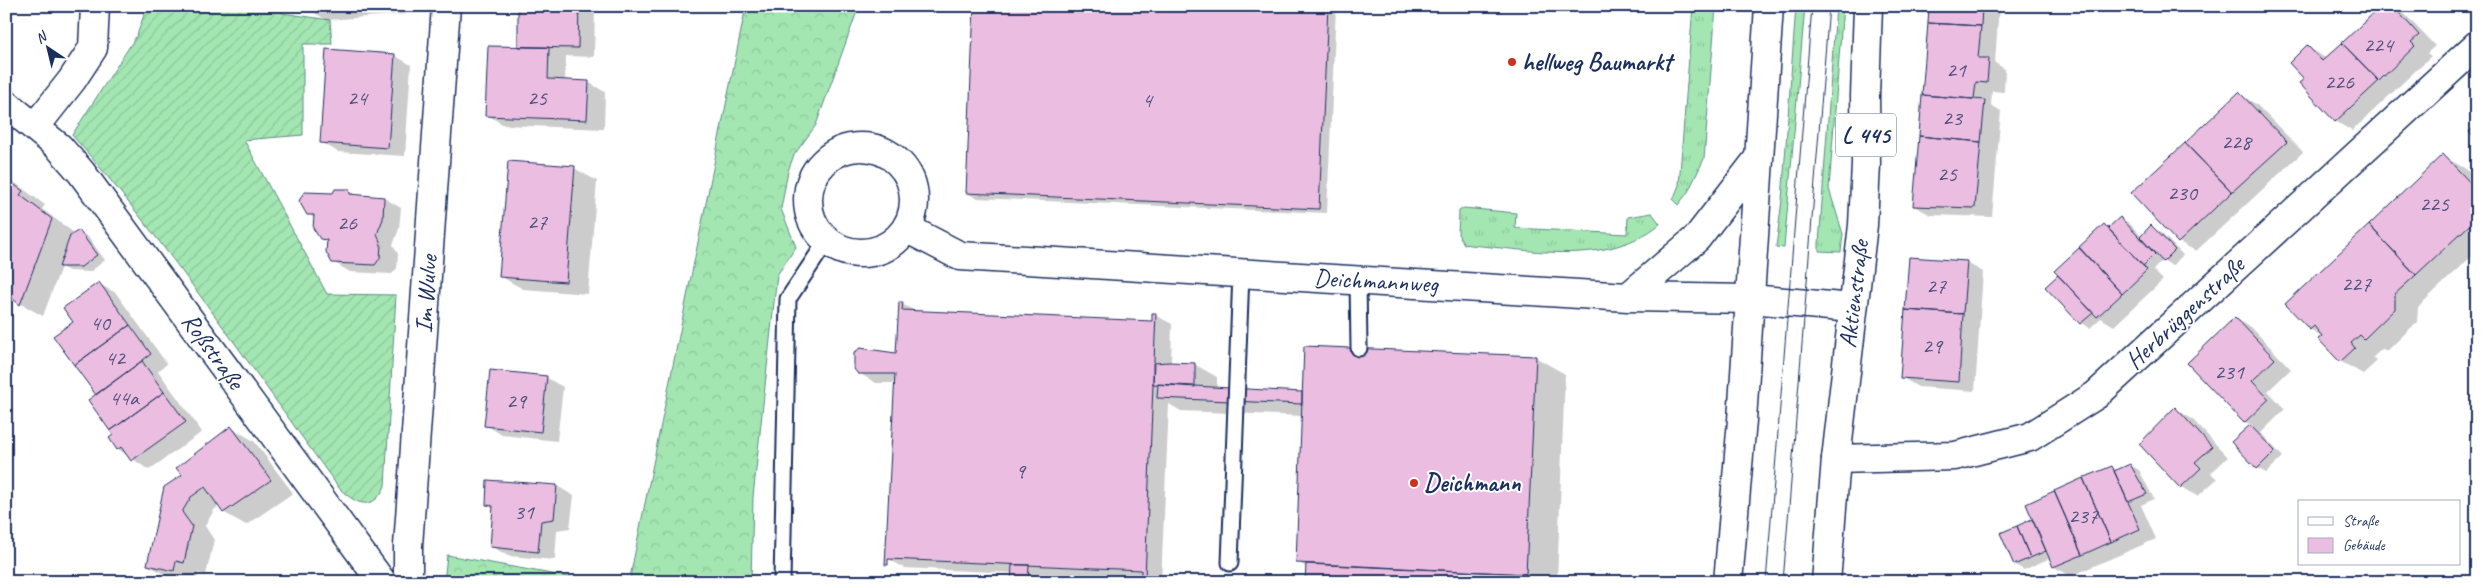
<svg xmlns="http://www.w3.org/2000/svg" width="2483" height="588" viewBox="0 0 2483 588" font-family="Caveat,sans-serif">
	<style>
		.grass { fill: url(#grass-tufts); stroke: #5f8a88 }
		.forest { fill: url(#forest-crowns); stroke: #5f8a88 }
		.garden { fill: url(#garden-furrows); stroke: #5f8a88 }
		.shadow { fill: #0003 }
		.building { fill: #ebbde0; stroke: #1b2f5e }
		.lines { fill: none; stroke-linecap: round; stroke-linejoin: round }
		.lane-casing { stroke: #1b2f5e; stroke-width: 19 }
		.street-casing { stroke: #1b2f5e; stroke-width: 31 }
		.primary-casing { stroke: #1b2f5e; stroke-width: 31 }
		.lane { stroke: #fff; stroke-width: 15 }
		.street { stroke: #fff; stroke-width: 28 }
		.primary { stroke: #fff; stroke-width: 28 }
		.tram { stroke: #1b2f5e; stroke-width: 1 }
		.poi-dot { fill: #c8321e; stroke: #fff; stroke-width: 2 }
		.labels { text-anchor: middle; dominant-baseline: central; stroke-width: 4; stroke-linejoin: round; paint-order: stroke }
		.number-label { font-size: 22px; fill: #4f527e }
		.shield { fill: #fff; stroke: #5f6d8e; stroke-width: 1 }
		.shield-label { font-size: 24px; font-weight: bold; fill: #1b2f5e }
		.poi-label { font-size: 25px; font-weight: bold; fill: #1b2f5e; stroke: #fff; text-anchor: start }
		.street-label { font-size: 25px; fill: #1b2f5e; stroke: #fff }
	</style>
	<defs>
		<pattern id="grass-tufts" width="24" height="20" patternUnits="userSpaceOnUse" patternTransform="scale(1.25)"><rect width="24" height="20" fill="#a3e6b1"/><path d="M3 7l-1-3M5 7V3M7 7l1-3M15 17l-1-3M17 17v-4M19 17l1-3" fill="none" stroke="#8cc69b"/></pattern>
		<pattern id="forest-crowns" width="20" height="18" patternUnits="userSpaceOnUse" patternTransform="scale(1.25)"><rect width="20" height="18" fill="#a3e6b1"/><path d="M2 6a3 3 0 1 1 6 0M12 15a3 3 0 1 1 6 0" fill="none" stroke="#8cc69b"/></pattern>
		<pattern id="garden-furrows" width="10" height="10" patternUnits="userSpaceOnUse" patternTransform="scale(1.25)"><rect width="10" height="10" fill="#a3e6b1"/><path d="M-1 1l2-2M0 10L10 0M9 11l2-2" fill="none" stroke="#8cc69b"/></pattern>
	</defs>
	<rect width="100%" height="100%" fill="#fff"/>
	<filter id="ink" filterUnits="userSpaceOnUse"><feTurbulence type="fractalNoise" baseFrequency=".02" numOctaves="2"/><feDisplacementMap in="SourceGraphic" scale="10" xChannelSelector="R" yChannelSelector="G"/><feConvolveMatrix kernelMatrix="1 2 1 2 8 2 1 2 1" color-interpolation-filters="sRGB"/></filter>
	<g filter="url(#ink)">
		<!-- grass -->
		<path class="grass" d="M1693,6H1716L1704,159L1688,192L1678,205L1673,200L1679,185Z
			M1796,6H1805L1784,248L1776,247L1782,200Z
			M1836,6H1843L1829,189L1843,234L1841,252L1819,251V244Z
			M1464,208L1516,213L1515,228L1627,234L1628,217L1652,213L1660,224C1607,267 1533,250 1470,245L1464,244L1458,234L1459,211Z"/>
		<!-- forest -->
		<path class="forest" d="M746,6H859L816,125L794,155L788,171L781,209L796,247L777,275L753,497L751,582H629Z
			M447,555L596,582H444Z"/>
		<!-- garden -->
		<path class="garden" d="M147,6H281L282,13L330,20L332,44H303V135L244,140L327,294L396,295L385,486C373,513 355,504 339,488C252,369 169,245 72,135L137,35Z"/>
		<!-- shadow -->
		<path class="shadow" d="M310,6H405L406,14L327,20L311,11Z
			M520,6H595L594,57L566,56L565,81L588,82L605,92L604,129L504,125L487,115L519,48Z
			M975,6H1336L1327,213L976,198L967,193Z
			M1930,6H1999L1995,63L2005,69L2004,92L1992,91L1991,105L2001,111L1992,217L1931,215L1914,206Z
			M2368,6H2403L2400,9L2435,46L2427,53L2431,56L2352,131L2335,121L2306,79L2308,47L2327,59L2378,10Z
			M394,55L411,65L405,156L338,152L321,142Z
			M2239,94L2256,104L2303,152L2196,251L2179,242Z
			M2443,156L2466,169L2477,181V251L2418,307L2417,322L2387,351L2382,349L2373,357L2377,361L2363,374L2340,361L2323,337L2310,329Z
			M574,168L597,181L588,294L523,289L500,276Z
			M6,176L45,205L42,209L74,233L73,236L79,232L88,237L105,260L90,272L69,271L61,267L43,316L21,304L6,291Z
			M348,190L358,196L384,198L401,208L399,229L393,245L398,254L397,268L392,274L350,272L333,262L328,243L321,239L315,218L307,214L334,194Z
			M2120,218L2129,223L2142,237L2151,227L2160,232L2183,255L2172,266L2163,260L2153,270L2163,280L2114,326L2101,318L2090,328L2081,323L2047,287L2063,280L2056,271L2104,226L2109,229Z
			M1967,263L1983,272L1975,391L1918,387L1901,377Z
			M99,284L116,293L167,364L158,371L202,432L149,470L118,449L98,395L75,322Z
			M902,304L917,312L1153,322L1155,315L1172,324L1171,364H1194L1217,377V390L1304,394L1535,357L1565,374L1557,582H1307V568L1298,562L1303,416L1181,411L1169,404L1161,582H1151L1146,578L1041,574L1055,582H1012L1013,573L904,568L887,558L896,383H876L859,373L897,354Z
			M2235,318L2252,328L2291,369L2268,391L2285,409L2261,433L2283,457L2266,473L2257,468L2233,442L2252,425L2245,422Z
			M547,378L563,387L557,441L502,435L486,425Z
			M2176,409L2192,419L2228,457L2211,473L2217,479L2198,496L2181,487Z
			M232,428L254,441L293,493L246,525L223,512L219,506L214,510L205,526L214,540L206,575L198,573L197,582L171,578L148,565L183,475Z
			M2130,465L2139,470L2154,499L2141,505L2156,539L2071,576L2054,567L2050,558L2024,570L2015,565L2032,521L2035,523L2112,467L2118,471Z
			M489,481L557,486L574,496L570,528L557,530L555,560L508,556L491,546L494,509L487,505Z"/>
		<!-- building -->
		<path class="building" d="M309,6H372L309,11Z
			M518,6H579L578,48L518,47Z
			M974,6H1328L1319,209L966,193Z
			M1929,6H1982L1981,26L1928,23Z
			M2381,6H2393L2419,35L2411,42L2415,46L2379,81L2342,43Z
			M1928,23L1981,26L1978,58H1989L1987,83L1976,82L1974,99L1922,95Z
			M2342,43L2379,81L2335,122L2299,83L2304,79L2289,63L2307,45L2322,61Z
			M488,46L549,47L548,79L589,81L587,120L485,116Z
			M326,49L395,54L388,148L320,143Z
			M2239,92L2287,142L2232,192L2185,143Z
			M1922,95L1985,100L1981,142L1919,136Z
			M2477,125V141L2469,132Z
			M1919,136L1981,142L1975,208L1913,206Z
			M2185,143L2232,192L2178,243L2131,193Z
			M2443,154L2477,190V218L2416,275L2369,225Z
			M508,161L575,166L566,282L499,277Z
			M6,179L23,191L20,195L52,219L20,305L6,293Z
			M335,189H349L350,194L384,197L383,219L377,234L381,244L380,258L375,265L332,263L326,252L327,240L320,239L313,228L314,215H307L299,201L304,192L333,193Z
			M2120,217L2155,254L2143,266L2108,228Z
			M2104,224L2147,270L2122,294L2079,247Z
			M2151,225L2175,250L2163,262L2140,237Z
			M2369,225L2416,275L2395,294V309L2364,339L2360,335L2351,343L2355,348L2340,362L2318,339L2322,336L2314,326L2310,330L2285,304Z
			M79,230L97,255L81,267H59L70,236Z
			M2079,248L2122,294L2097,317L2054,271Z
			M1909,257L1967,261L1963,314L1905,310Z
			M2058,275L2093,313L2080,324L2045,287Z
			M99,282L130,325L74,365L53,336L73,322L63,308Z
			M899,302H903L902,310L1152,321V313H1156L1145,578L1141,577V570L888,559V565H885L895,374H858L854,369V353L860,348L896,353Z
			M1905,310L1963,314L1959,382L1900,378Z
			M2235,317L2275,359L2252,381L2269,399L2244,423L2187,363Z
			M130,325L151,354L96,395L74,365Z
			M1304,346L1536,356L1526,574L1296,563Z
			M142,361L164,392L110,431L88,400Z
			M1169,362L1195,363V387L1153,384V363Z
			M490,370L547,376L541,432L484,426Z
			M1158,384L1302,392V404L1157,398Z
			M164,392L186,422L131,461L121,447L117,450L109,438L113,435L110,431Z
			M2175,407L2212,447L2195,462L2201,468L2180,488L2139,444Z
			M2250,425L2275,451L2257,469L2231,442Z
			M231,426L271,480L223,513L205,487L191,497L182,512L192,526L184,563L176,561L174,571L147,565L164,487L182,475L176,468Z
			M2130,464L2147,494L2128,502L2114,471Z
			M2112,466L2140,529L2111,542L2083,478Z
			M2083,478L2111,542L2082,555L2054,491Z
			M487,480L557,485L554,519L541,521L538,552L490,547L493,506L486,505Z
			M2054,491L2082,555L2053,567L2026,504Z
			M2032,519L2046,551L2030,558L2017,526Z
			M2017,526L2030,558L2014,565L2000,533Z
			M1306,564L1526,574V582H1305Z
			M1012,565H1029L1028,582H1011Z"/>
		<g class="lines">
			<defs>
				<path id="lane" d="M1358,280L1359,348
					M1230,563L1241,273
					M782,582L788,299L826,242"/>
				<path id="street" d="M6,104L59,147L81,172L382,582
					M35,127L72,80L93,48L95,6
					M808 200a53 53 0 1 1 106 0a53 53 0 1 1-106 0Z
					M906,228L960,256L1628,297L1750,299L1853,308
					M1628,297L1697,238L1758,159
					M1836,459L1955,456L2030,437L2096,395L2477,45
					M408,582V546L446,6"/>
				<path id="primary" d="M1728,582L1742,420L1769,6
					M1826,582L1836,459L1863,225L1866,164L1865,96L1868,6"/>
			</defs>
			<!-- lane casing -->
			<use href="#lane" class="lane-casing"/>
			<!-- street casing -->
			<use href="#street" class="street-casing"/>
			<!-- primary casing -->
			<use href="#primary" class="primary-casing"/>
			<!-- lane -->
			<use href="#lane" class="lane"/>
			<!-- street -->
			<use href="#street" class="street"/>
			<!-- primary -->
			<use href="#primary" class="primary"/>
			<!-- tram -->
			<path class="tram" d="M1766,582L1812,6
				M1783,582L1829,6"/>
		</g>
	</g>
	<!-- markers -->
	<g class="poi-dot">
		<circle cx="1512" cy="62" r="5"/>
		<circle cx="1414" cy="483" r="5"/>
	</g>
	<g class="labels">
		<!-- number labels -->
		<g class="number-label">
			<text x="2378" y="45">224</text>
			<text x="1956" y="70">21</text>
			<text x="2339" y="82">226</text>
			<text x="357" y="98">24</text>
			<text x="537" y="98">25</text>
			<text x="1147" y="100">4</text>
			<text x="1952" y="118">23</text>
			<text x="2236" y="142">228</text>
			<text x="1947" y="174">25</text>
			<text x="2182" y="193">230</text>
			<text x="2434" y="204">225</text>
			<text x="537" y="222">27</text>
			<text x="347" y="223">26</text>
			<text x="2356" y="284">227</text>
			<text x="1936" y="286">27</text>
			<text x="100" y="323">40</text>
			<text x="1932" y="346">29</text>
			<text x="115" y="358">42</text>
			<text x="2229" y="372">231</text>
			<text x="124" y="398">44a</text>
			<text x="516" y="401">29</text>
			<text x="1020" y="471">9</text>
			<text x="524" y="512">31</text>
			<text x="2083" y="516">237</text>
		</g>
		<!-- shield labels -->
		<rect class="shield" x="1836" y="113.5" width="60" height="43" rx="4"/>
		<g class="shield-label">
			<text x="1866" y="135">L 445</text>
		</g>
		<!-- poi labels -->
		<g class="poi-label">
			<text x="1522" y="62">hellweg Baumarkt</text>
			<text x="1424" y="483">Deichmann</text>
		</g>
		<!-- street labels -->
		<g class="street-label">
			<text transform="translate(1376 281) rotate(3)">Deichmannweg</text>
			<text transform="translate(426 294) rotate(-86)">Im Wulve</text>
			<text transform="translate(1854 294) rotate(-83)">Aktienstraße</text>
			<text transform="translate(2185 313) rotate(-43)">Herbrüggenstraße</text>
			<text transform="translate(213 351) rotate(54)">Roßstraße</text>
		</g>
	</g>
	<!-- margin -->
	<rect width="2483" height="588" fill="none" stroke="#fff" stroke-width="25"/>
	<rect x="12" y="12" width="2458" height="563" fill="none" stroke="#1b2f5e" stroke-width="2" filter="url(#ink)"/>
	<!-- legend -->
	<rect x="2298" y="500" width="162" height="65" fill="#ffffff" stroke="#a4acbf"/>
	<rect x="2308" y="517" width="25" height="8" fill="#ffffff" stroke="#a4acbf"/>
	<text x="2343" y="526" font-size="15" fill="#1b2f5e">Straße</text>
	<rect x="2308" y="538" width="25" height="15" fill="#ebbde0" stroke="#a4acbf"/>
	<text x="2343" y="550" font-size="15" fill="#1b2f5e">Gebäude</text>
	<!-- north arrow -->
	<g transform="translate(48 48) rotate(325)" stroke="#ffffff" stroke-width="4" paint-order="stroke">
	<path d="M0-4L9 19L0 12L-9 19Z" fill="#1b2f5e"/>
	<text y="-8" font-size="14" font-weight="bold" text-anchor="middle" fill="#1b2f5e">N</text>
	</g>
</svg>
